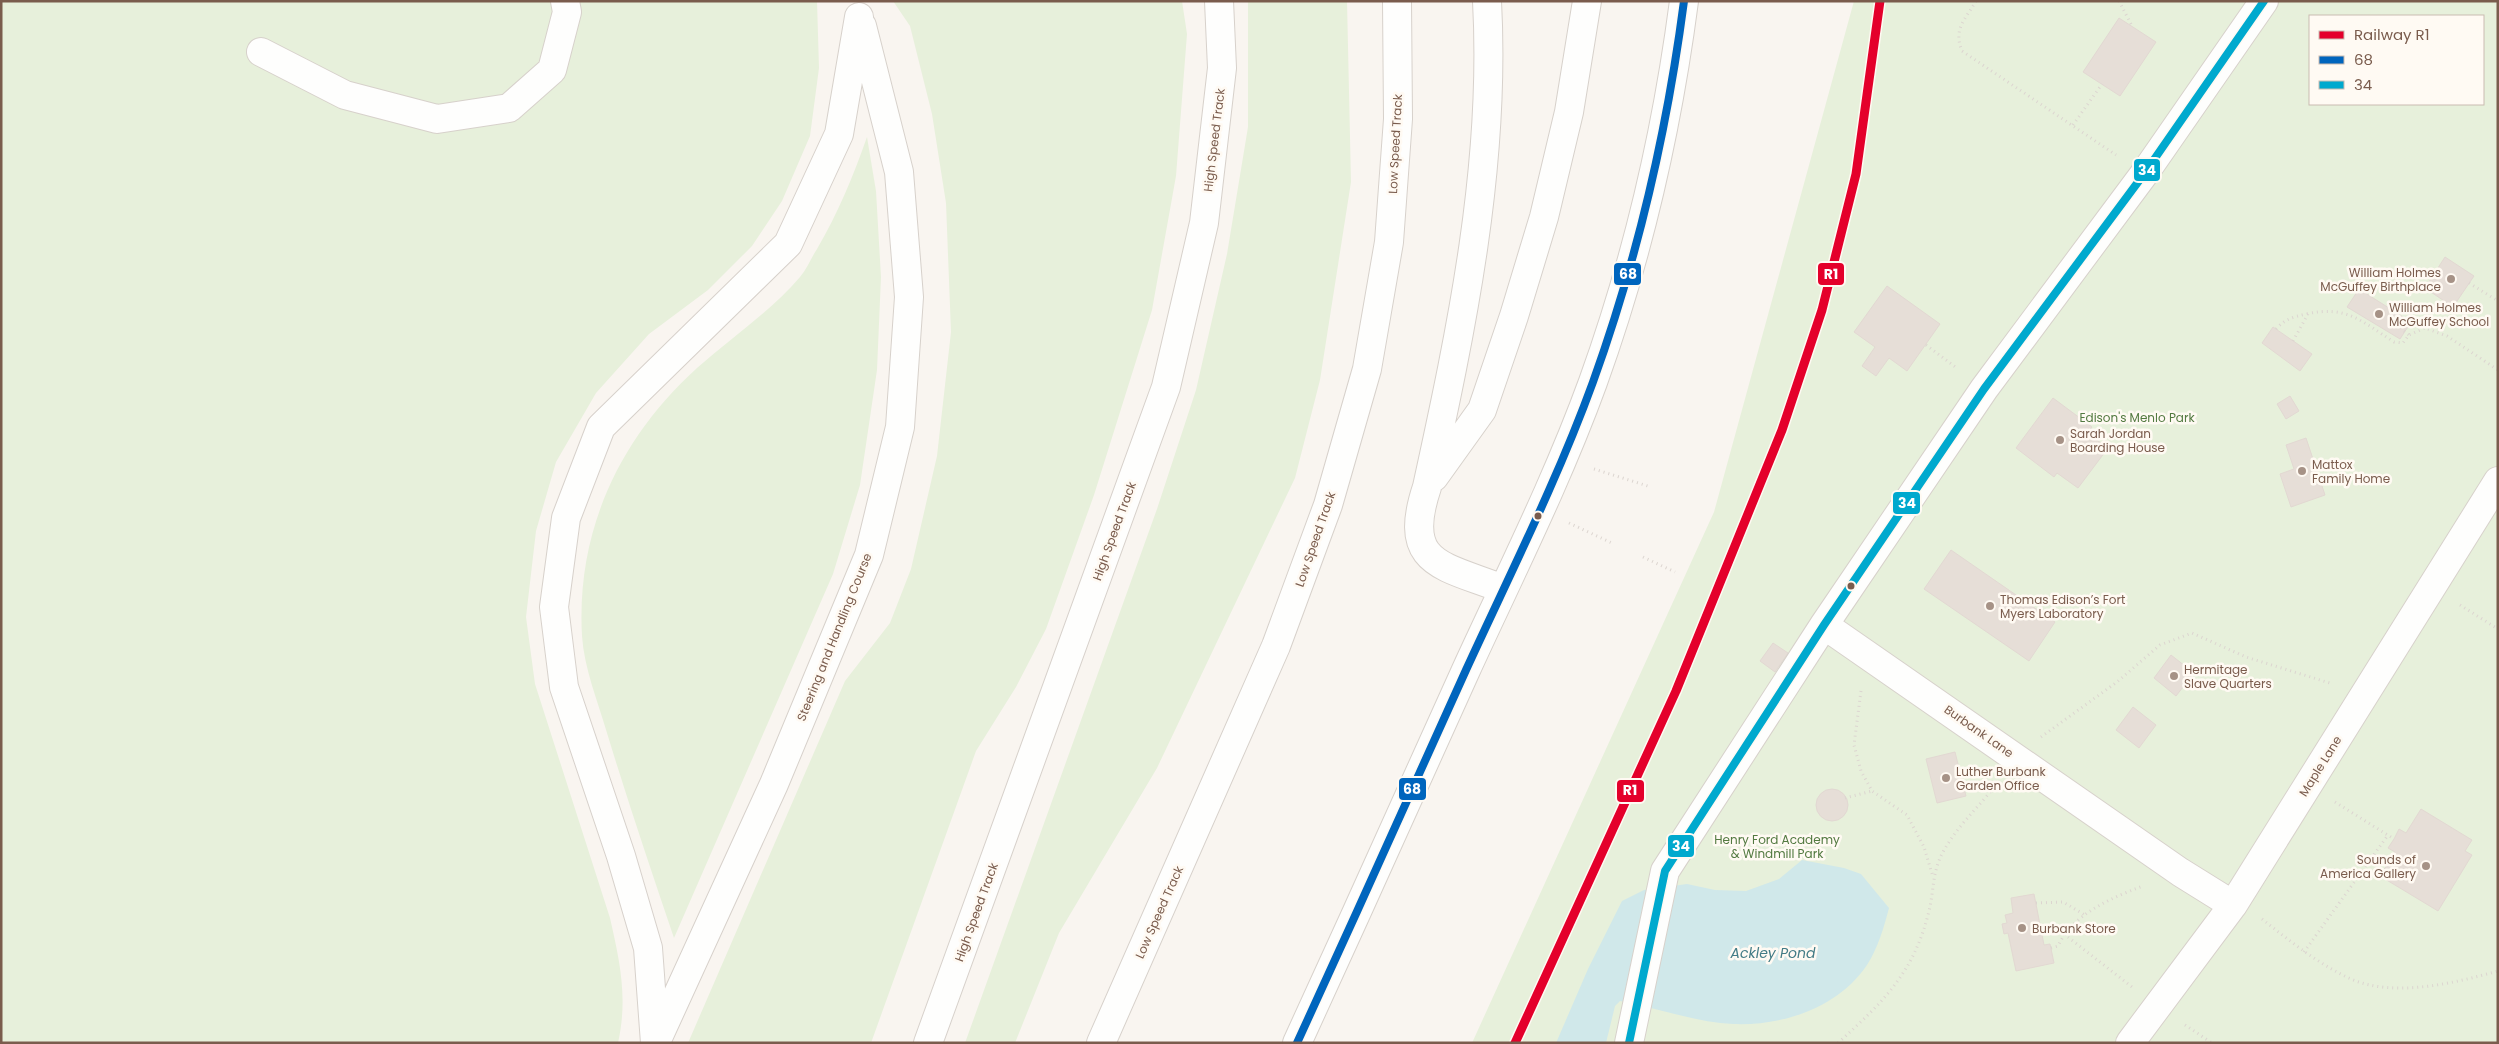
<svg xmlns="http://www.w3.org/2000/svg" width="2499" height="1044" viewBox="0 0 2499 1044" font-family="Poppins,sans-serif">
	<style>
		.green { fill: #e7f0db; fill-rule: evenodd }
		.water { fill: #d0e8ea }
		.building { fill: #e6ded7; stroke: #e2d8d2 }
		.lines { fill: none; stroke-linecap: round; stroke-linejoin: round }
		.minor-casing { stroke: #d7d1cb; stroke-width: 30 }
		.path { stroke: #dcd5d0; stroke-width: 3; stroke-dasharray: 1 4; stroke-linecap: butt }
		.minor { stroke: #fefefd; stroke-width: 28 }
		.bus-1-casing { stroke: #fffaf3; stroke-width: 11 }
		.bus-2-casing { stroke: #fffaf3; stroke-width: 11 }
		.bus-1 { stroke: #0065bd; stroke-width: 8 }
		.bus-2 { stroke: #00a9ce; stroke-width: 8 }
		.rail-1-casing { stroke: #fffaf3; stroke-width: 12 }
		.rail-1 { stroke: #e4002b; stroke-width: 9 }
		.poi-dot { fill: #a69286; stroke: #fffaf3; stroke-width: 2 }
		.bus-dot { fill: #7a5c4d; stroke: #fffaf3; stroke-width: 2 }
		.labels { text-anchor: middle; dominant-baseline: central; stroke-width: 5; stroke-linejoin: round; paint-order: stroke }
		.street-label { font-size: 12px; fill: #7a5c4d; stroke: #fffaf3 }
		.poi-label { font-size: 12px; fill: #7a5c4d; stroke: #fffaf3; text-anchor: start }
		.park-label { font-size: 12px; fill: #537a41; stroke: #fffaf3 }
		.water-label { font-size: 14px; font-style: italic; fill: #437c86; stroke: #fffaf3 }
		.line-badge { stroke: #fffaf3; stroke-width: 2 }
		.badge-label { font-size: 14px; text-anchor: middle; font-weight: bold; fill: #fff }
	</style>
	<rect width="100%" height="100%" fill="#f9f5f0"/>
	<!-- green -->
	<path class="green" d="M1,1H817L819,68L810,136L782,201L752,246L708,290L649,334L596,393L556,462L536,531L526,617L535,684L610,918C620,962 628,998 618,1043H1Z
		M893,1H1182L1187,34L1176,176L1152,310L1094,495L1046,629L1016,687L976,751L871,1043H688L845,681L890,623L911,569L937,456L951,332L946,203L932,114L910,26Z
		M1248,1H1347L1351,182L1320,380L1295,478L1157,768L1059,933L1015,1043H965L1157,509L1196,390L1227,254L1248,127Z
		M1854,1H2498V1043H1472L1714,512ZM2310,16H2483V104H2310Z
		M867,137L876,191L881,277L877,370L860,485L833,574L674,938C651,870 628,802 607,733C598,702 584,668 582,636C576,530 620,438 697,368C732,337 770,312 800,277C807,269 811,258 817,249C838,213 853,177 867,137Z"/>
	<!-- water -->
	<path class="water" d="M1802,860L1844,868L1861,874L1889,908C1884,927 1878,948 1867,965C1838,1008 1783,1026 1733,1024C1694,1022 1658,1008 1620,1001L1615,1006L1606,1043H1556L1588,969L1622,901L1644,890L1687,884L1715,890L1746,891L1779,879Z"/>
	<!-- building -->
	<path class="building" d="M2119,18L2156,42L2120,96L2083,72Z
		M2445,257L2474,276L2453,307L2425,288Z
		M1887,286L1940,324L1907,371L1889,358L1876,376L1862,366L1875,347L1854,332Z
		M2359,289L2411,322L2400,339L2347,307Z
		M2273,327L2312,354L2300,371L2262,343Z
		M2290,396L2299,411L2286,419L2277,404Z
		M2053,398L2092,427L2087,433L2108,448L2078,488L2057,473L2054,477L2016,448Z
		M2306,438L2325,495L2291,507L2280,474L2294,469L2286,445Z
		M1951,550L2055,622L2029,661L1924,589Z
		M1773,643L1788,653L1775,672L1760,661Z
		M2171,655L2194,673L2176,696L2154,678Z
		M2133,707L2156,725L2139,748L2116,730Z
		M1955,752L1966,796L1937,803L1926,759Z
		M1816 805a16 16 0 1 1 32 0a16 16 0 1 1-32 0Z
		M2421,809L2472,840L2465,851L2472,855L2438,911L2380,876L2395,852L2388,848L2394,839L2399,829L2406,833Z
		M2034,894L2044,945L2050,944L2054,963L2016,971L2008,933L2004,934L2002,924L2007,923L2005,915L2013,913L2011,898Z"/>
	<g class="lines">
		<defs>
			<path id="minor" d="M1487,1C1496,165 1462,327 1427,487C1401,565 1442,565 1503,589
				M261,52L345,95L437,119L509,108L552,70L567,12L565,1
				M1434,477L1482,410L1514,316L1544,217L1569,112L1587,1
				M1824,625L2180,872L2233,905
				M656,1042L774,784L869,555L900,427L909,297L899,172L862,26
				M655,1043L648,948L621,856L564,687L554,607L566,518L601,427L788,244L839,134L859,17
				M928,1043L1166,387L1204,223L1222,68L1219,1
				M1101,1043L1276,646L1328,505L1367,369L1389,242L1398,119L1397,1
				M1297,1043C1354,919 1410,794 1466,670C1510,574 1557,481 1593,382C1637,260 1667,131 1684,1
				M1629,1043L1665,871L1824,625L1984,389L2144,174L2264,1
				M2130,1043L2233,905L2498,481"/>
		</defs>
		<!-- minor casing -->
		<use href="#minor" class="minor-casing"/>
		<!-- path -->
		<path class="path" d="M1976,1C1965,20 1953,29 1962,51L2116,155
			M2119,1L2132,26
			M2073,125L2102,84
			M2469,283L2498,301
			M2276,329C2285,319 2293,317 2306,314C2347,305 2361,321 2394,342L2403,343L2409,335L2425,328L2447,336L2498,370
			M2404,331L2409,335
			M2293,341L2308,314
			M1926,345L1958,369
			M1594,469L1651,487
			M1569,523L1614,544
			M1643,557L1675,572
			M2460,605L2498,629
			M1861,691L1854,745L1861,771L1872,791L1907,815L1924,847L1933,877
			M2041,737L2117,682L2160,645L2192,633L2246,657L2333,684
			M1845,798L1872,791
			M2335,802L2394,839
			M2036,903L2063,902L2085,915
			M2262,919C2290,941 2318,964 2351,979C2394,998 2455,983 2498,971
			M2064,934L2132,987
			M2051,948L2058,946C2073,914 2111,898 2143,886
			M2304,952L2388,835
			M2185,1025L2212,1043
			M1838,1043C1883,1002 1914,973 1929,911C1934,891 1932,872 1943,852C1956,828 1979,806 1997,784"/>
		<!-- minor -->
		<use href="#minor" class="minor"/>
		<defs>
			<path id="bus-1" d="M1297,1043C1354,919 1410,794 1466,670C1510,574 1557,481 1593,382C1637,260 1667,131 1684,1"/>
			<path id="bus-2" d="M1629,1043L1665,871L1824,625L1984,389L2144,174L2264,1"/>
		</defs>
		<!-- bus-1 casing -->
		<use href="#bus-1" class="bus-1-casing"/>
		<!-- bus-2 casing -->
		<use href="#bus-2" class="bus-2-casing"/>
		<!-- bus-1 -->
		<use href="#bus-1" class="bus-1"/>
		<!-- bus-2 -->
		<use href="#bus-2" class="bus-2"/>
		<defs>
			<path id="rail-1" d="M1515,1043L1676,691L1782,430L1822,310L1856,174L1880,1"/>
		</defs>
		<!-- rail-1 casing -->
		<use href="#rail-1" class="rail-1-casing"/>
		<!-- rail-1 -->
		<use href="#rail-1" class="rail-1"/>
	</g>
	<!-- markers -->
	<g class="poi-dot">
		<circle cx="2451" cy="279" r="5"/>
		<circle cx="2379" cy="314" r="5"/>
		<circle cx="2060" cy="440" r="5"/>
		<circle cx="2302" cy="471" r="5"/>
		<circle cx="1990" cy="606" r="5"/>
		<circle cx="2174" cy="676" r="5"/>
		<circle cx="1946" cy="778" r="5"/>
		<circle cx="2426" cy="866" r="5"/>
		<circle cx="2022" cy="928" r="5"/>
	</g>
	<g class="bus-dot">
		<circle cx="1538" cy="516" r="4.5"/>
		<circle cx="1851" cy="586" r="4.5"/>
	</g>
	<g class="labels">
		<!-- street labels -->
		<g class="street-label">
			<text transform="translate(1214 140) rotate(-83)">High Speed Track</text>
			<text transform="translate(1395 144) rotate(-87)">Low Speed Track</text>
			<text transform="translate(1114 531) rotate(-70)">High Speed Track</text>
			<text transform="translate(1315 539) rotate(-71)">Low Speed Track</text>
			<text transform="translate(834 637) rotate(-68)">Steering and Handling Course</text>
			<text transform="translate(1979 731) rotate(35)">Burbank Lane</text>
			<text transform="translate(2320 766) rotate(-58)">Maple Lane</text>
			<text transform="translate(976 912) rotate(-70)">High Speed Track</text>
			<text transform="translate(1159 912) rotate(-66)">Low Speed Track</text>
		</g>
		<!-- poi labels -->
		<g class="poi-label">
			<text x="2441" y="272" text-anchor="end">William Holmes<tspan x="2441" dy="14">McGuffey Birthplace</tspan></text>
			<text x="2389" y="307">William Holmes<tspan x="2389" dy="14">McGuffey School</tspan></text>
			<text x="2070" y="433">Sarah Jordan<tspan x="2070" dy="14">Boarding House</tspan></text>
			<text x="2312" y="464">Mattox<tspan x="2312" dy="14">Family Home</tspan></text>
			<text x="2000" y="599">Thomas Edison’s Fort<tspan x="2000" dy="14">Myers Laboratory</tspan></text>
			<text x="2184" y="669">Hermitage<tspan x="2184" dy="14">Slave Quarters</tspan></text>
			<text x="1956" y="771">Luther Burbank<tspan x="1956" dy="14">Garden Office</tspan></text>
			<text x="2416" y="859" text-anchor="end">Sounds of<tspan x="2416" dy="14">America Gallery</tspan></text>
			<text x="2032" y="928">Burbank Store</text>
		</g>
		<!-- park labels -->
		<g class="park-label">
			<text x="2137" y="417">Edison's Menlo Park</text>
			<text x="1777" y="839">Henry Ford Academy<tspan x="1777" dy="14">&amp; Windmill Park</tspan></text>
		</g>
		<!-- water labels -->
		<g class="water-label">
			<text x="1773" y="953">Ackley Pond</text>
		</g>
	</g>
	<g class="line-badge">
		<rect x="2133" y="158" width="28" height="24" rx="5" fill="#00a9ce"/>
		<rect x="1817" y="262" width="28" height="24" rx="5" fill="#e4002b"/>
		<rect x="1613" y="262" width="29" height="24" rx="5" fill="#0065bd"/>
		<rect x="1892" y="491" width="29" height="24" rx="5" fill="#00a9ce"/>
		<rect x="1398" y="777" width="29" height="24" rx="5" fill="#0065bd"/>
		<rect x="1616" y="779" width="29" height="24" rx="5" fill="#e4002b"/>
		<rect x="1667" y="834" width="28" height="24" rx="5" fill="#00a9ce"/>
	</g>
	<g class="badge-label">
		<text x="2147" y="175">34</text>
		<text x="1831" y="279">R1</text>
		<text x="1628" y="279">68</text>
		<text x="1907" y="508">34</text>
		<text x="1412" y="794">68</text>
		<text x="1630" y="795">R1</text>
		<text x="1681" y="851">34</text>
	</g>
	<!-- border -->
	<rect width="2499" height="1044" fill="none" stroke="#7a5c4d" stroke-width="5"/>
	<!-- legend -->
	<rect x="2309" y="15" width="175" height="90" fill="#fffaf3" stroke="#cabbb1"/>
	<rect x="2319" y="31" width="25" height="8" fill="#e4002b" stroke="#cabbb1"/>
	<text x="2354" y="40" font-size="15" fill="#7a5c4d">Railway R1</text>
	<rect x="2319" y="56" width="25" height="8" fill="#0065bd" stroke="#cabbb1"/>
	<text x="2354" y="65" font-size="15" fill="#7a5c4d">68</text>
	<rect x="2319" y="81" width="25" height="8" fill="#00a9ce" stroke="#cabbb1"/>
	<text x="2354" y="90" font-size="15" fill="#7a5c4d">34</text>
</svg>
